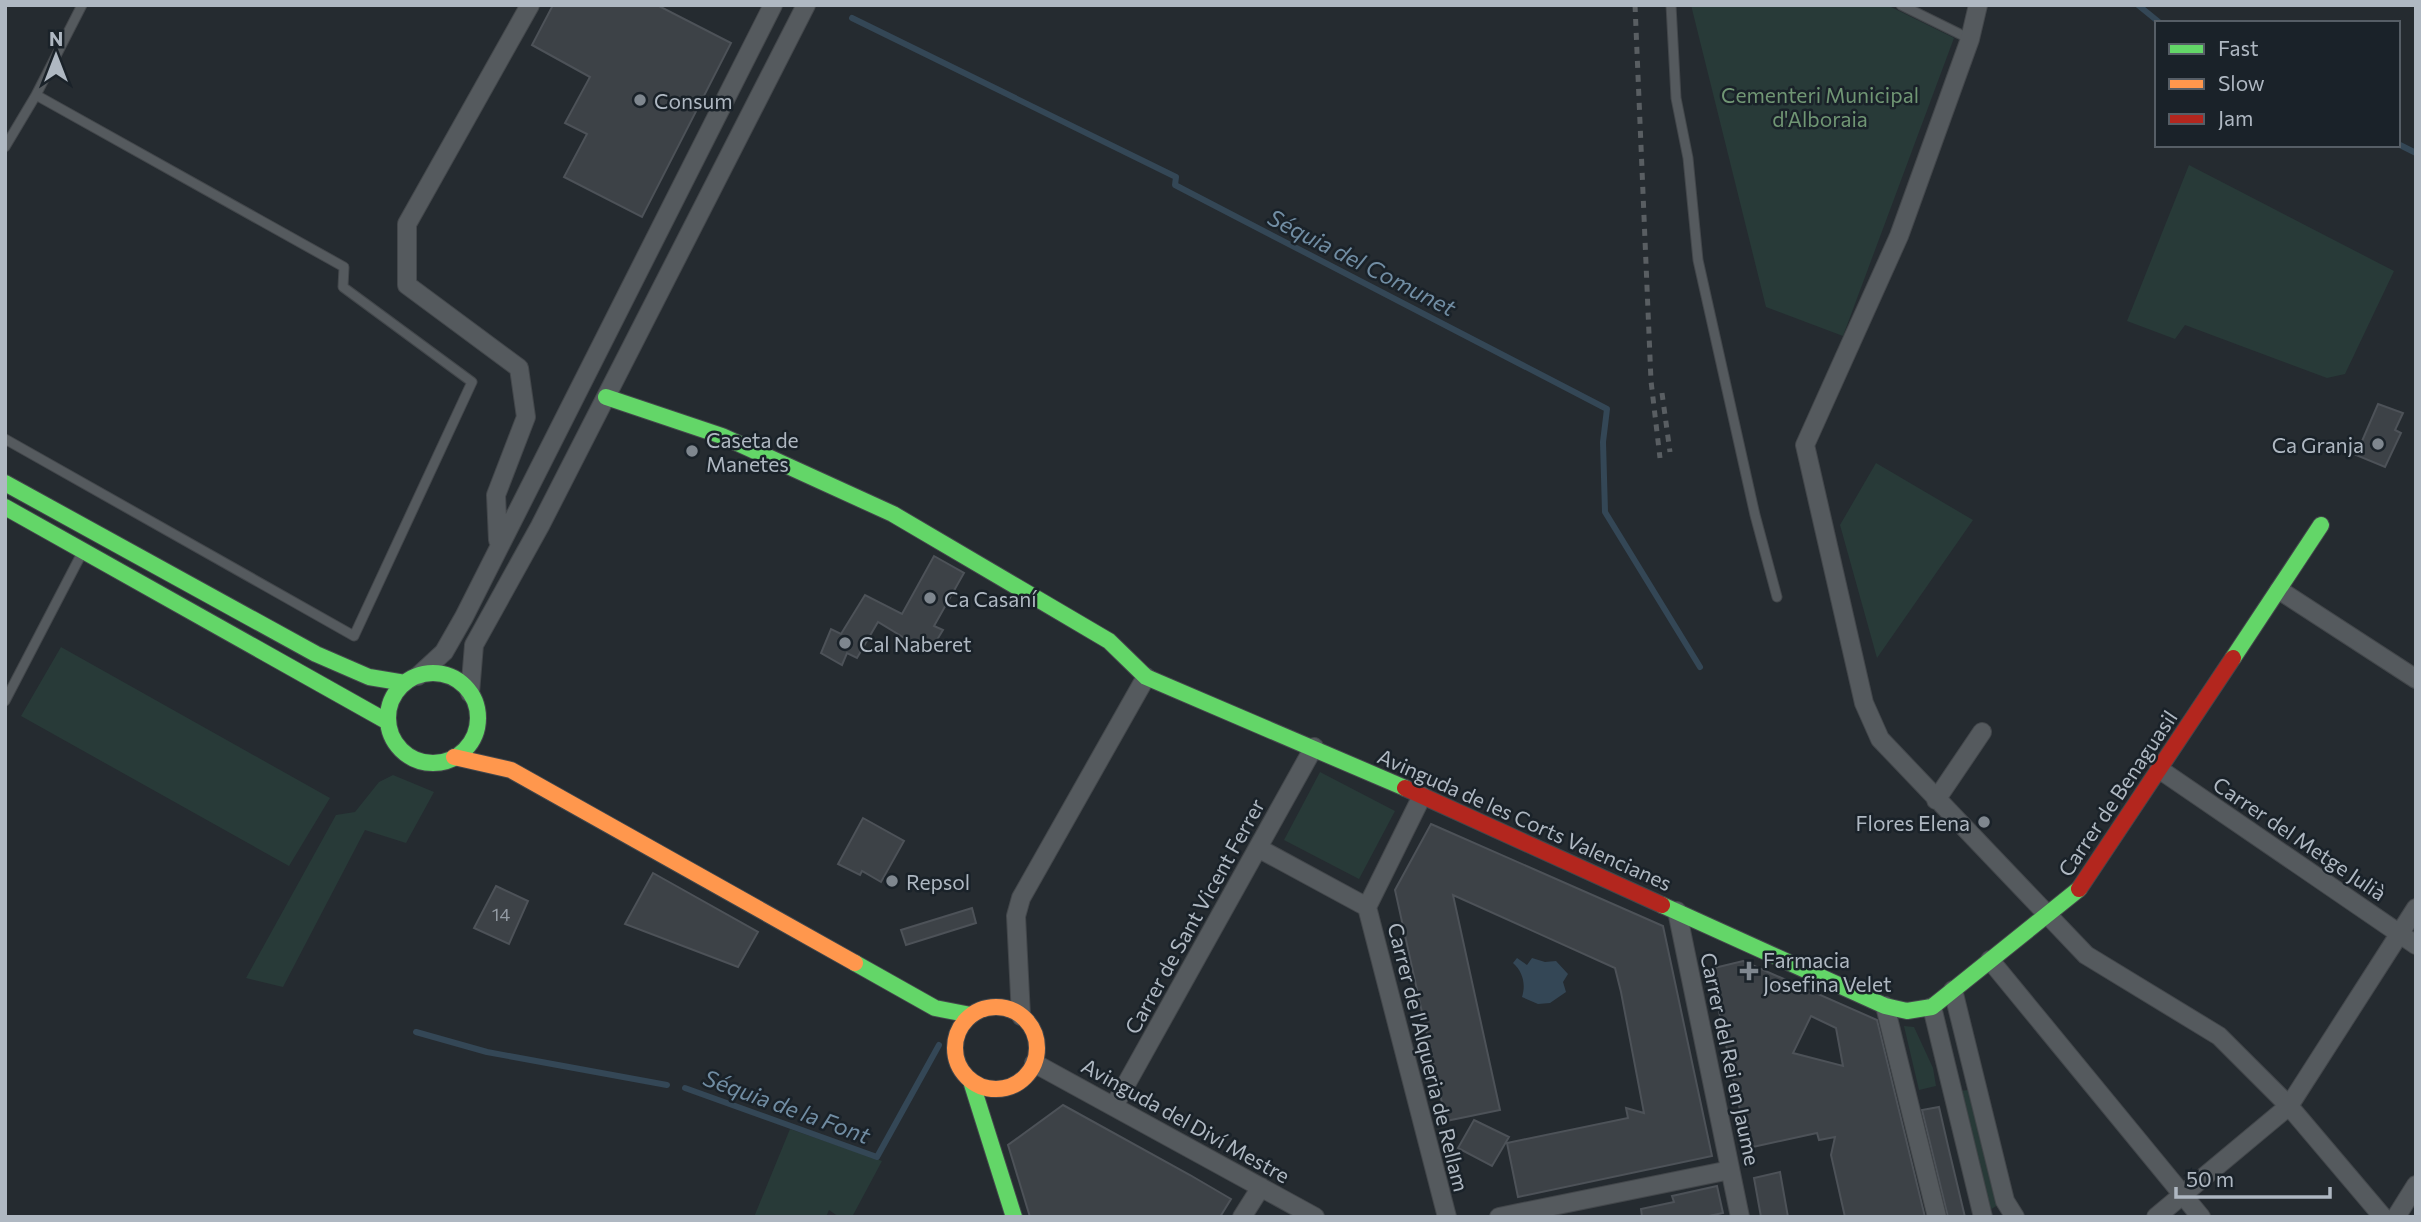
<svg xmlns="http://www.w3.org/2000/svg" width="2421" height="1222" viewBox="0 0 2421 1222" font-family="Commissioner,sans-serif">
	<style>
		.green { fill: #283a38 }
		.water { fill: #344756 }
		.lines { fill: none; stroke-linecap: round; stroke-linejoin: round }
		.stream { stroke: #344756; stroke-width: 6 }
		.building { fill: #3d4247; stroke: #4d5258; stroke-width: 2; fill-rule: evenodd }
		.lane-casing { stroke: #43474b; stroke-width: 11 }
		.street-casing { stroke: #43474b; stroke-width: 20 }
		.fast-casing { stroke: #43474b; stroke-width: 18 }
		.slow-casing { stroke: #43474b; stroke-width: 18 }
		.jam-casing { stroke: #43474b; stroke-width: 18 }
		.lane { stroke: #555a5e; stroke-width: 9 }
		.street { stroke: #555a5e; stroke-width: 18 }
		.fast { stroke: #63d668; stroke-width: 16 }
		.slow { stroke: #ff974d; stroke-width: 16 }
		.jam { stroke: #b3261e; stroke-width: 16 }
		.rail { stroke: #595e62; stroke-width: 5; stroke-dasharray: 7 7; stroke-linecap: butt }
		.poi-dot { fill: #7f878f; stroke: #1a2229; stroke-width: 2.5 }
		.labels { text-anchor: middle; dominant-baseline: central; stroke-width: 5; stroke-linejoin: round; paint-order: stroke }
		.number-label { font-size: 18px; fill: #929aa3 }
		.park-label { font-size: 21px; fill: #709674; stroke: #1a2229 }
		.poi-label { font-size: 21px; fill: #afb8c2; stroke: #1a2229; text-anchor: start }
		.street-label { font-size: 21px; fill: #afb8c2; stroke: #1a2229 }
		.water-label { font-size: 23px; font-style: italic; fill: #718da3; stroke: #1a2229 }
	</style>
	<rect width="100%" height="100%" fill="#252b30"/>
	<!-- green -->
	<path class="green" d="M1691,5H1887L1954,38L1843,336L1766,307Z
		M2189,165L2394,271L2345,374L2327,378L2185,325L2175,339L2127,321Z
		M1876,463L1973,520L1877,658L1840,525Z
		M61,647L330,798L289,866L21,716Z
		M1320,772L1395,811L1359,879L1284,840Z
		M393,775L434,792L406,843L365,830L283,987L246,978L336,815L355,812L379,782Z
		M1904,1026L1914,1027L1933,1068L1936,1086L1919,1090Z
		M1969,1090L1998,1205L1988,1211L1959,1091Z
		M790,1129L882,1161L852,1217H839L829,1210L826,1217H754Z"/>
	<!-- water -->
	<path class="water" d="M1517,958L1527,965L1532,958L1545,962L1556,961L1568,974L1563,982L1566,992L1550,1003L1538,1004L1522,997C1526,984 1523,972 1513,963Z"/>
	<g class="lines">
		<!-- stream -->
		<path class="stream" d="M2138,5L2160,23
			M852,18L1176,177L1175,185L1607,409L1603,442L1605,512L1700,667
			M2398,144L2416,153
			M416,1032L487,1052L667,1085
			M685,1088L877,1157L939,1045"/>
	</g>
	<!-- building -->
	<path class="building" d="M553,5H657L731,43L642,217L564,177L587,134L565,123L590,77L532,45Z
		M2378,404L2403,413L2395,430L2401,433L2385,467L2356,455Z
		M934,556L964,573L934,626L943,630L929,653L878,622L857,658L847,653L842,665L821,653L831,629L841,634L865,595L902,614Z
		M863,818L904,841L881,882L862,871L860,875L838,864Z
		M1431,824L1663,926L1712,1156L1518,1197L1507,1143L1628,1118L1626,1108L1644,1113L1621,992L1615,968L1453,895L1500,1110L1446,1121L1395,890Z
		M653,873L758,932L738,967L625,924Z
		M496,886L528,901L509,944L474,928Z
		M972,908L976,923L906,945L901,930Z
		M1743,961L1877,1020L1925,1217H1845L1831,1155L1835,1137L1819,1140L1817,1133L1748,1148L1710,969ZM1811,1016L1836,1028L1843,1066L1793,1053Z
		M1063,1105L1190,1175L1231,1199L1220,1217H1030L1008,1145Z
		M1939,1107L1948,1146L1965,1217H1948L1922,1110Z
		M1474,1120L1509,1137L1492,1166L1458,1148Z
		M1780,1172L1788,1217H1761L1754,1178Z
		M1717,1186L1723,1213L1704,1217H1642L1641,1209L1674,1202L1672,1196Z"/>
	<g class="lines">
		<defs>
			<path id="lane" d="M1671,5L1676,98L1688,158L1698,260L1755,515L1777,597
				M1901,5L1970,39
				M5,147L36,95
				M5,439L354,636L472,382L343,287L344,267L36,95L82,5
				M5,701L82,553"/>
			<path id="street" d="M1978,5L1970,39L1899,236L1805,445L1864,703L1880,739L2086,955L2219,1036L2289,1106L2383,1217
				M498,540L496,495L526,417L519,368L407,285V224L530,5
				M2279,590L2416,679
				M418,676L444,652L464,617L773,5
				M470,693L474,645L540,526L806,5
				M2159,769L2416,945
				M1422,796L1367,907L1447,1217
				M1936,800L1982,732
				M1258,848L1367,907
				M1677,911L1740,1217
				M1990,960L2201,1217
				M1953,990L2005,1201L2015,1217
				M1885,1006L1937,1217
				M1932,1007L1983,1217
				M1021,1016L1016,916L1021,898L1146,677
				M1034,1063L1315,1217
				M1114,1106L1314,747
				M1242,1217L1261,1187
				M1499,1217L1730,1170
				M2156,1217L2289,1106L2416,908
				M2396,1217L2416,1185"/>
			<path id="fast" d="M606,397L722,436L893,514L1109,641L1146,677L1405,788
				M5,483L316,654L369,677L405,683
				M5,507L388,722
				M2233,658L2321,525
				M388 718a45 45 0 1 1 90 0a45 45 0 1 1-90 0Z
				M1662,905L1885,1006L1907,1011L1932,1007L2079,889
				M855,963L935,1008L971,1015
				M971,1081L1014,1217"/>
			<path id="slow" d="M454,757L511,770L855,963
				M955 1048a41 41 0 1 1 82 0a41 41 0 1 1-82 0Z"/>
			<path id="jam" d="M1405,788L1662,905
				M2079,889L2233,658"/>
		</defs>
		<!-- lane casing -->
		<use href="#lane" class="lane-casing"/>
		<!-- street casing -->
		<use href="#street" class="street-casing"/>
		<!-- fast casing -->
		<use href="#fast" class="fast-casing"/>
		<!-- slow casing -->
		<use href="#slow" class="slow-casing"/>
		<!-- jam casing -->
		<use href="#jam" class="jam-casing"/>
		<!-- lane -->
		<use href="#lane" class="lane"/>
		<!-- street -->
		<use href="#street" class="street"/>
		<!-- fast -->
		<use href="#fast" class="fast"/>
		<!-- slow -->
		<use href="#slow" class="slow"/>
		<!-- jam -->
		<use href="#jam" class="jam"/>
		<!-- rail -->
		<path class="rail" d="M1635,5L1651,381L1660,458
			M1662,393L1670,452"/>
	</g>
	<!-- markers -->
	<g class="poi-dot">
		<circle cx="640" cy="100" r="7"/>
		<circle cx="2378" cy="444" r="7"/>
		<circle cx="692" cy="451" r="7"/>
		<circle cx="930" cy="598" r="7"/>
		<circle cx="845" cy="643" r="7"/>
		<circle cx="1984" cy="822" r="7"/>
		<circle cx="892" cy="881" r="7"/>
		<path d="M1745.5 960.5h7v7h7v7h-7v7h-7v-7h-7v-7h7z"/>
	</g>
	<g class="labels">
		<!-- number labels -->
		<g class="number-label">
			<text x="501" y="914">14</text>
		</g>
		<!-- park labels -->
		<g class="park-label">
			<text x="1820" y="94">Cementeri Municipal<tspan x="1820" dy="24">d'Alboraia</tspan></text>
		</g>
		<!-- poi labels -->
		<g class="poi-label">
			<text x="654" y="100">Consum</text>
			<text x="706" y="439">Caseta de<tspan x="706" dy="24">Manetes</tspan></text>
			<text x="2364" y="444" text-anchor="end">Ca Granja</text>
			<text x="944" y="598">Ca Casaní</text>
			<text x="859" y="643">Cal Naberet</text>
			<text x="1970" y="822" text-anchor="end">Flores Elena</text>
			<text x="906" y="881">Repsol</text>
			<text x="1763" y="959">Farmacia<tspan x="1763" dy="24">Josefina Velet</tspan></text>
		</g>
		<!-- street labels -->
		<g class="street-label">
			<text transform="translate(2117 793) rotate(-56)">Carrer de Benaguasil</text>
			<text transform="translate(1525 819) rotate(24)">Avinguda de les Corts Valencianes</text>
			<text transform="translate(2300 838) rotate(34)">Carrer del Metge Julià</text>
			<text transform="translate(1194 916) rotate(-61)">Carrer de Sant Vicent Ferrer</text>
			<text transform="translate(1429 1057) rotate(76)">Carrer de l'Alqueria de Rellam</text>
			<text transform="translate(1731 1059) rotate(78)">Carrer del Rei en Jaume</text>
			<text transform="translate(1186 1120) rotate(29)">Avinguda del Diví Mestre</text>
		</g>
		<!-- water labels -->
		<g class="water-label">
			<text transform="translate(1362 262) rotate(27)">Séquia del Comunet</text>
			<text transform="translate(787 1106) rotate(20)">Séquia de la Font</text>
		</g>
	</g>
	<!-- border -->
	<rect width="2421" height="1222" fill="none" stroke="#afb8c2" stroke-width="14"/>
	<!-- legend -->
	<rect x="2155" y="21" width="245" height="126" fill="#1a2229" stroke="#565e66" stroke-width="2"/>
	<rect x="2169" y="44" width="35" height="10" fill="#63d668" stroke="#565e66" stroke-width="2"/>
	<text x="2218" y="56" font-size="21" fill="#afb8c2">Fast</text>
	<rect x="2169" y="79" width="35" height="10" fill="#ff974d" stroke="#565e66" stroke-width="2"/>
	<text x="2218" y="91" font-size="21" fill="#afb8c2">Slow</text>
	<rect x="2169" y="114" width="35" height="10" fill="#b3261e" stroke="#565e66" stroke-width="2"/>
	<text x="2218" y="126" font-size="21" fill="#afb8c2">Jam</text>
	<!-- north arrow -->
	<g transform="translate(56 56)" stroke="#1a2229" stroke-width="5" paint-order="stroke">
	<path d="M0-5L12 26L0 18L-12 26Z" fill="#afb8c2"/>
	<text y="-10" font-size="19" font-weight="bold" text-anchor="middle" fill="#afb8c2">N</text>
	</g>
	<!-- scale -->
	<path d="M2176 1187v10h154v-10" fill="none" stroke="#afb8c2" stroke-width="3.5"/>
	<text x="2186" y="1187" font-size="21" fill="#afb8c2" stroke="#1a2229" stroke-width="5" paint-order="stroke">50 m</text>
</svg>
